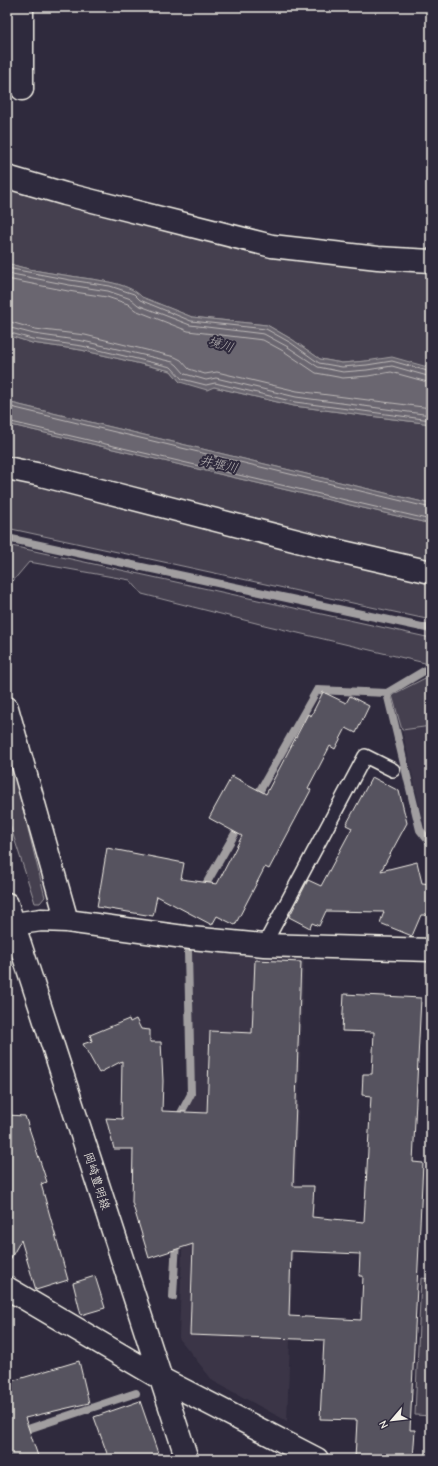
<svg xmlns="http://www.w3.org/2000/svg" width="438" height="1466" viewBox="0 0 438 1466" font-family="'Comic Neue','Klee One',sans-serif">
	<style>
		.built { fill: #3b3647 }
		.green { fill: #454050; stroke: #9c989c }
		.water { fill: #6a6670; stroke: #a19ea0 }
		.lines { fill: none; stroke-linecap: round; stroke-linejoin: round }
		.shore { stroke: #bdb9b8; stroke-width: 1 }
		.stream { stroke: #a19ea0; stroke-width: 8 }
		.building { fill: #56525f; stroke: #f4f1e8; fill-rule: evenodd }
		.lane-casing { stroke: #f4f1e8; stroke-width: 16 }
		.street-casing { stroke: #f4f1e8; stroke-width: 25 }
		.secondary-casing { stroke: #f4f1e8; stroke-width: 25 }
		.lane { stroke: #2f2a3d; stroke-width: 13 }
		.street { stroke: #2f2a3d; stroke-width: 22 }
		.secondary { stroke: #2f2a3d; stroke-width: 22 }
		.labels { text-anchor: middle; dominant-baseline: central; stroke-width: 4; stroke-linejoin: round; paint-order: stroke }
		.street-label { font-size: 12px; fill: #f4f1e8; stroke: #2f2a3d }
		.water-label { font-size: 13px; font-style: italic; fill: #b6b2b2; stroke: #2f2a3d }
	</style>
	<rect width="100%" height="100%" fill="#2f2a3d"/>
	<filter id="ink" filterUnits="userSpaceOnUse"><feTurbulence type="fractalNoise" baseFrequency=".025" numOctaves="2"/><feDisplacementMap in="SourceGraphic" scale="8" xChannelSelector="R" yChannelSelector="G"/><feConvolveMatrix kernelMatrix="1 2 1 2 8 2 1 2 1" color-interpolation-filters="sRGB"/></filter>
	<g filter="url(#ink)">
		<!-- built -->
		<path class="built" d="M431,726V837L423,821L402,730Z
			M192,949L304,954L287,1421L213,1381L179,1338L187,1112L193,1094Z"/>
		<!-- green -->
		<path class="green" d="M7,186L431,268V368L366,361L342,363L320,359L293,340L267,325L192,317L141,297C127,281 92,280 71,276C50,273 28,270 7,263Z
			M7,335L32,343L81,350L171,371L180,382L214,387L294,406L431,424V504L7,402Z
			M7,424L431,524V563L7,457Z
			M7,478L431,579V620L7,528Z
			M7,545L431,638V673L425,663L260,624L142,594L130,580L29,562L7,588Z
			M431,675V726L402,730L392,695Z
			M7,745L45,897L40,903H35L7,816Z
			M421,1278L431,1279V1416L415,1415Z"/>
		<!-- water -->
		<path class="water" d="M7,263C28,270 50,273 71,276C92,280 127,281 142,297L192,317L267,325L293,340L320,359L342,363L366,361L392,357L431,368V424L294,406L214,387L207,390L180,382L171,371L81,350L32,343L7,335Z
			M7,402L431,504V524L7,424Z"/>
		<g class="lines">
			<!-- shore -->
			<path class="shore" d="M7,268L70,280L110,286L134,294L140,300L191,321L266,329L291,343L319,363L342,367L367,365L392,361L431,372
				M7,273L69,285L108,291L131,299L138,305L190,325L264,334L288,347L318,367L343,372L367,370L392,366L431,377
				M7,279L68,291L107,297L128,304L135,310L188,331L263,340L285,352L316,373L343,378L368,376L391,372L431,383
				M7,321L35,329L85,335L175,357L181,360L189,369L205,374L217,372L297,391L431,408
				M7,327L34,334L83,341L173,362L177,365L185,374L206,380L216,378L296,397L431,415
				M7,332L32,339L82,346L171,367L182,379L206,385L215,383L295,402L431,420
				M7,406L431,508
				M7,421L431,520"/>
			<!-- stream -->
			<path class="stream" d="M7,538L431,629
				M431,665L429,668L387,693L420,830L431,844
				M255,799L317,690L387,693
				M202,891L241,823
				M181,1123V1113L191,1094L188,952
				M173,1297L176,1240
				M7,1436L136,1393"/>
		</g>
		<!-- building -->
		<path class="building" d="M323,692L346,703L350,696L369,706L356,733L346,728L335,749L330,746L308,788L311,790L269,869L265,867L235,925L217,916L212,925L157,896L153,916L97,907L107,848L184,863L181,879L217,884L242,836L209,818L232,776L266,794L308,714L311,716Z
			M372,777L399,791L407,823L381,871L417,862L422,883L431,884V915H421L412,936L380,923L384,912L326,911L319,926L312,923L310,928L289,917L308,880L321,886L352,828L346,825Z
			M255,960L301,962L293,1186H314L312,1217L364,1222L371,1096L362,1095L363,1074H372L374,1032L342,1031L344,994L421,998L413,1162L423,1163L410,1430H415L413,1459H355L357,1420L320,1419L324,1340L190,1335L193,1244L149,1258L132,1202L133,1149H114L106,1118L123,1119L121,1116L122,1061L99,1073L83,1044L92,1041L90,1035L129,1019L130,1022L136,1019L141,1029L150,1030V1042H161L163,1081L162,1111L207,1113L210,1031L252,1033ZM291,1251L360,1254L359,1276H363L361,1320L289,1316Z
			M7,1115L25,1116L47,1182L41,1184L68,1280L36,1290L21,1240L7,1265Z
			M95,1276L105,1308L81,1315L73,1283Z
			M79,1361L89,1403L25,1418L39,1459H7V1377H10L12,1381Z
			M140,1401L160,1459H109L94,1417Z"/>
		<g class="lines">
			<defs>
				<path id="lane" d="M264,945L365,756L393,770"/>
				<path id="street" d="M22,89V7
					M7,177L65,194L272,246L378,258L431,261
					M7,468L41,475L321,547L431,572
					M7,708L67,921
					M14,924L41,920L67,921L191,938L264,945L431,950
					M7,1288L160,1378L317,1459"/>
				<path id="secondary" d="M7,904L187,1459"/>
			</defs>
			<!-- lane casing -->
			<use href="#lane" class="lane-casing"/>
			<!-- street casing -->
			<use href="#street" class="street-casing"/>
			<!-- secondary casing -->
			<use href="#secondary" class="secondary-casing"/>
			<!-- lane -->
			<use href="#lane" class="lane"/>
			<!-- street -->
			<use href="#street" class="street"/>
			<!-- secondary -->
			<use href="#secondary" class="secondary"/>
		</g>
	</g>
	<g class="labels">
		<!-- street labels -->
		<g class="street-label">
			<text transform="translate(97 1181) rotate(72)">岡崎豊明線</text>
		</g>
		<!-- water labels -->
		<g class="water-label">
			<text transform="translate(221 344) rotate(18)">境川</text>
			<text transform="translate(219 464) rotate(13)">井堰川</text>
		</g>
	</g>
	<!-- margin -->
	<rect width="438" height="1466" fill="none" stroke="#2f2a3d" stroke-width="24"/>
	<rect x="12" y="12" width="414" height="1442" fill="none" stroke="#f4f1e8" stroke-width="1.5" filter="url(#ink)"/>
	<!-- north arrow -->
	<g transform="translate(392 1420) rotate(242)" stroke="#2f2a3d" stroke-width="3" paint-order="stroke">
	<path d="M0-3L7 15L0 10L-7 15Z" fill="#f4f1e8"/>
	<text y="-6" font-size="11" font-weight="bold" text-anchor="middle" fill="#f4f1e8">N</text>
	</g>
</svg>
